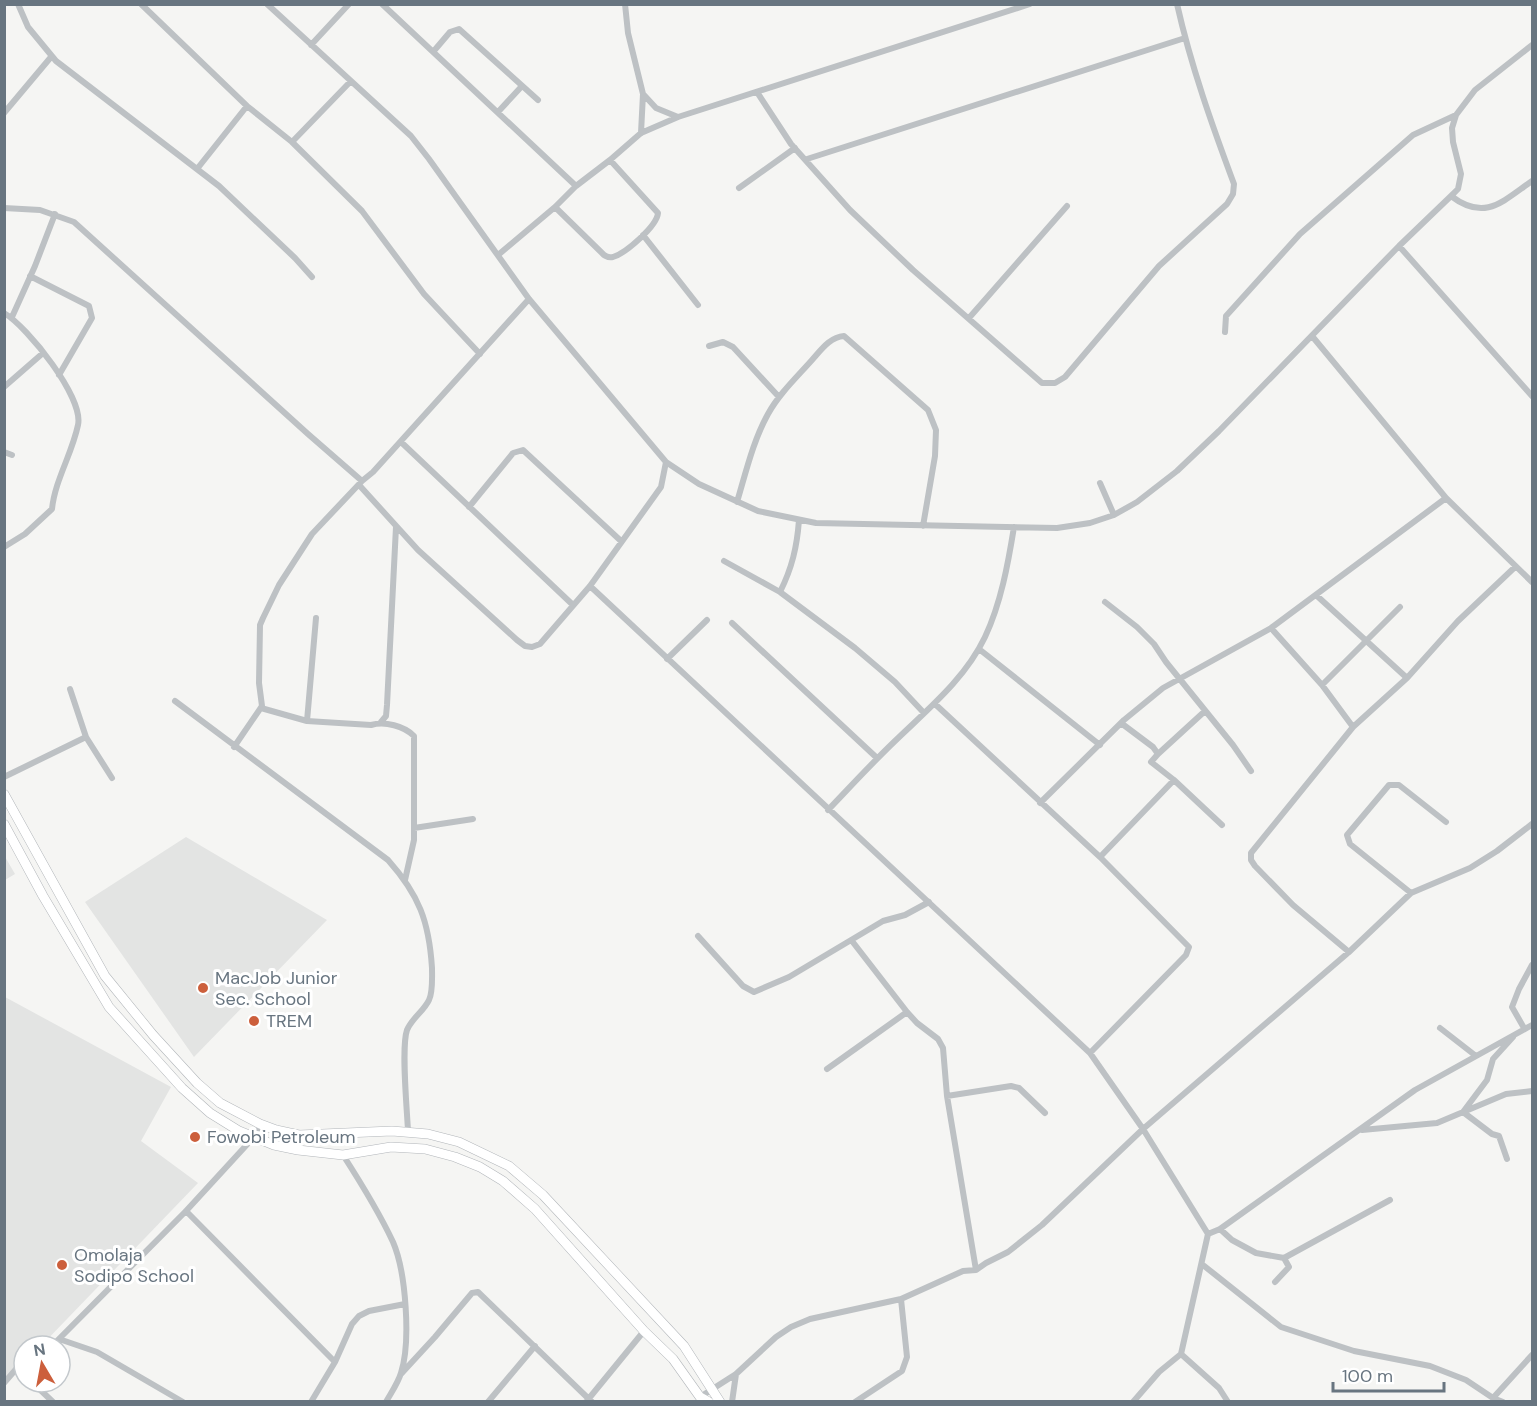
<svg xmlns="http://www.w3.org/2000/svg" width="1537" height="1406" viewBox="0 0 1537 1406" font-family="'DM Sans',sans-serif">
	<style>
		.built { fill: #e3e4e3 }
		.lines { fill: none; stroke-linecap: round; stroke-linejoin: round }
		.secondary-casing { stroke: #b2b6ba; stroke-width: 10 }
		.minor { stroke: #bdc1c4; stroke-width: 6 }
		.secondary { stroke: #fff; stroke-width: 9 }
		.poi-dot { fill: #cc5f3c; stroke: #fff; stroke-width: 2 }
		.labels { text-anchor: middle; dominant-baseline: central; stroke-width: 6; stroke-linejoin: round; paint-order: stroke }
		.poi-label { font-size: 18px; fill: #687580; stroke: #fff; text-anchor: start }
	</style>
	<rect width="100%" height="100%" fill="#f5f5f3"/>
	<!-- built -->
	<path class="built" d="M186,837L327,920L194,1057L85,902Z
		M4,855L15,874L5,880H4Z
		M5,997L171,1087L141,1141L198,1183L41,1346H24V1364L5,1384Z"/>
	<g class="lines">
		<defs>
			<path id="secondary" d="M4,794L105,976L153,1035L197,1083L220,1103L260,1124L276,1130L299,1135L392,1131L428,1134L459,1142L509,1166L543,1195L684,1346L720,1402
				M4,824L43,896L109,1007L182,1088L210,1113L239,1131L274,1145L298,1150L343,1155L391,1147L425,1149L455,1157L480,1167L503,1181L535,1209L644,1331L673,1359L700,1397L709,1402"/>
		</defs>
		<!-- secondary casing -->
		<use href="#secondary" class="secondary-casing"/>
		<!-- minor -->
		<path class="minor" d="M18,4L28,27L56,61L219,186L295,258L312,277
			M141,4L247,106L292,142L362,211L424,294L480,354
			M267,4L411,136L429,159L529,299L666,462L699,484L758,511L816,523L1057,528L1090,523L1114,515L1137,502L1177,471L1219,431L1399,246L1451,196L1458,189L1461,174L1453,142L1452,128L1456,115L1475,90L1532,45
			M382,4L576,186
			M625,4L628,33L643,94L641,133
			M311,45L349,4
			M433,52L450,32L459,29L538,100
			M757,92L791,144L850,210L913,270L1042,383H1055L1065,377L1159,266L1227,204L1233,194L1234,184C1212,125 1191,66 1177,4
			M644,95L656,108L678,117
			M498,112L522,86
			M4,113L51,57
			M292,142L350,82
			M807,159L1185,38
			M197,169L247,106
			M739,188L795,148
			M1451,196C1485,222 1503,201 1532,181
			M555,207L604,255C608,257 608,258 613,257C626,253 657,226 658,213L610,160
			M4,208L40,210L74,222L308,434L362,481
			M643,235L698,305
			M1399,246L1532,396
			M498,255L555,207L576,186L610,160L641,133L678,117L1030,4
			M30,276L89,306L92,318L59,375
			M4,313C28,327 84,398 78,425C72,454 55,480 52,509L25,534L4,547
			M12,317L35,266L55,214
			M969,318L1067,206
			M1225,332L1226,316L1300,234L1413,135L1456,115
			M1312,336L1446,498L1532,582
			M709,346L723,342L733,347L779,397
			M4,387L43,353
			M401,442L573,605
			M4,452L12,455
			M1100,483L1114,515
			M360,486L418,550L517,640L525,646L532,647L540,644L590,586L661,487L666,462
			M737,502C746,472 753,441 768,414C779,394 796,378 812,360C821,350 830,337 844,336L928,410L936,430L935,456L923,526
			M469,507L513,453L523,450L621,541
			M724,561L780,592L855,648L895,682L924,713
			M590,586L1090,1053L1143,1129L1208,1234L1181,1354L1159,1372L1133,1402
			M780,592C792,568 797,547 799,520
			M1316,595L1407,678
			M1105,602L1137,627L1154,644L1166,662L1233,745L1251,771
			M732,623L877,758
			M1271,628L1322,685L1353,727
			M979,649L1100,745
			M667,659L707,620
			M1322,685L1400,607
			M70,689L86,737L112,778
			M175,701L388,860C419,895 429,921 432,968C432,977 433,992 429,1000C424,1011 412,1018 407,1030C401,1047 407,1109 408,1131
			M935,704L1100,857L1189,947L1186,955L1090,1053
			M261,708L307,721L371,725C385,721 404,726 414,736V840L405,880
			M307,721L316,618
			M381,722L386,716L387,705L396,527
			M1121,723L1153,747L1158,754L1151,762L1174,780L1222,825
			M234,747L262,706L259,683L260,625L263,618L279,585L312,534L362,481L373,472L529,299
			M1158,754L1205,711
			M4,777L86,737
			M1040,803L1124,720L1163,688L1271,628L1446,498
			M828,810C850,787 872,763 895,741C928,709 965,679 985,637C1001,603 1008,564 1014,527
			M414,828L473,819
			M1100,857L1174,780
			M1411,893L1350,844L1347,835L1389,785H1399L1446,822
			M698,936L743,986L754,992L789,977L883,921L905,915L929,902
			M852,941L907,1012L917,1023L938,1039L943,1048L947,1096L976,1270
			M1349,952L1293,905L1255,866L1251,860V853L1353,727L1407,678L1458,621L1515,567
			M1440,1028L1476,1056
			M1524,1028L1512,1007L1519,989L1532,965
			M827,1069L907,1012
			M947,1096L1011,1086L1019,1088L1045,1113
			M1362,1130L1437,1123L1506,1094L1532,1091
			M343,1155C361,1183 379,1212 393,1242C406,1272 411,1342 401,1373C398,1383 391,1393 386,1402
			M1507,1159L1499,1136L1492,1134L1463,1112L1487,1080L1493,1059L1513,1037
			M186,1211L335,1362
			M1220,1229L1232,1240L1256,1253L1284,1258L1390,1200
			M1208,1234L1220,1229L1415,1090L1532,1025
			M1203,1265L1281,1327L1354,1351L1430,1366L1466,1380L1493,1398L1503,1402
			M1275,1282L1289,1267L1284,1258
			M59,1339L97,1352L183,1402
			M52,1346L186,1211L253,1138L260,1124
			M1181,1354L1219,1388L1228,1402
			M401,1374L435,1337L472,1293L478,1292L592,1402
			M32,1382L53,1402
			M4,1383L17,1368L24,1373
			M700,1397L736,1374L776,1337L791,1327L810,1319L901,1299L963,1271L976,1270L986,1263L1008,1252L1042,1225L1143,1129L1349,952L1411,893L1470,868L1497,851L1532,824
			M1493,1398L1532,1355
			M311,1402L335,1362L352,1324L359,1316L369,1311L405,1304
			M488,1402L535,1346
			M586,1402L644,1331
			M732,1402L736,1374
			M855,1402L902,1371L907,1357L901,1299"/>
		<!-- secondary -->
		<use href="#secondary" class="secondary"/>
	</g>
	<!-- markers -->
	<g class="poi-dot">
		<circle cx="203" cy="988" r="6"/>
		<circle cx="254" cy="1021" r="6"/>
		<circle cx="195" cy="1137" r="6"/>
		<circle cx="62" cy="1265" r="6"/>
	</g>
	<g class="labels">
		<!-- poi labels -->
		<g class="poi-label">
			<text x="215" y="978">MacJob Junior<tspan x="215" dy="21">Sec. School</tspan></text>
			<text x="266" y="1021">TREM</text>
			<text x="207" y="1137">Fowobi Petroleum</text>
			<text x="74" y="1255">Omolaja<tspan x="74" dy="21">Sodipo School</tspan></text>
		</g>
	</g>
	<!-- border -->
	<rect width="1537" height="1406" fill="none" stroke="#687580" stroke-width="12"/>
	<!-- north arrow -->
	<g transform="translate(42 1364) rotate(350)"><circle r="28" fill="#ffffff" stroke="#c3c8cc" stroke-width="1.5"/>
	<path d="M0-4.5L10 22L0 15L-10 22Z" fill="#cc5f3c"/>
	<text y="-9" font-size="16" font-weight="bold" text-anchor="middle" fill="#687580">N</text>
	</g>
	<!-- scale -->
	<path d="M1333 1382v9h111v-9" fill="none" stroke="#687580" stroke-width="3"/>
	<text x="1342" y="1382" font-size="18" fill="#687580" stroke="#ffffff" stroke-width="4.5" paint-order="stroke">100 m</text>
</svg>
